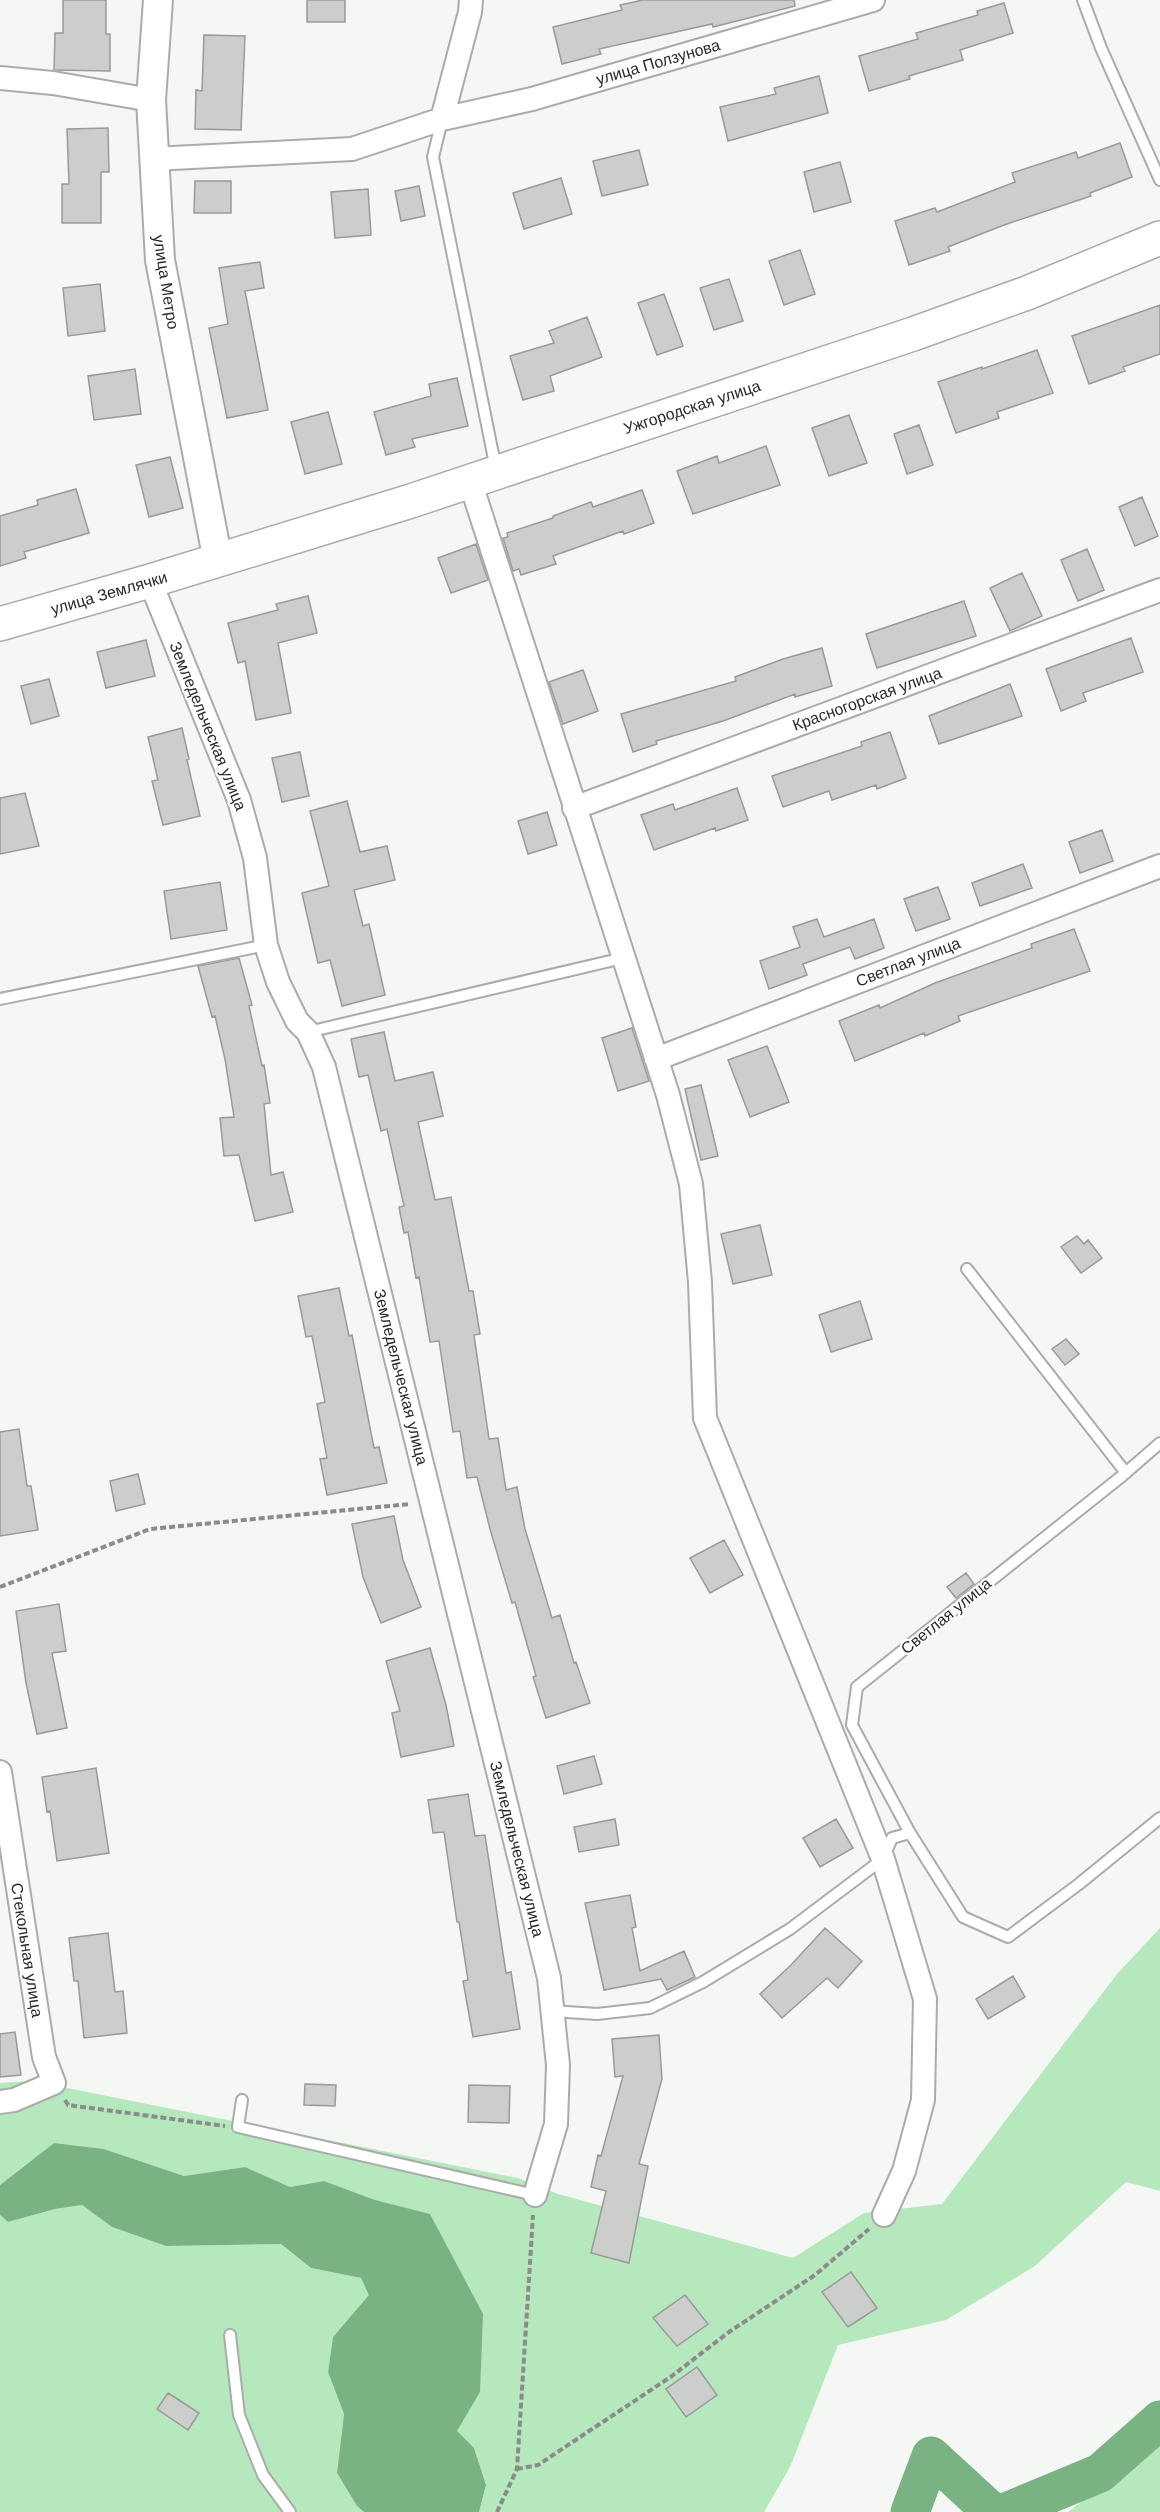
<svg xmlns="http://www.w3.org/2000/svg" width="1160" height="2512" viewBox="0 0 1160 2512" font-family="Arial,sans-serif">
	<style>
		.green { fill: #b5e8bc }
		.water { fill: #79b283 }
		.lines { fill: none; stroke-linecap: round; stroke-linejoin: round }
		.river { stroke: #79b283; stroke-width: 39 }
		.building { fill: #cbcecb; stroke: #999b99; stroke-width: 1.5 }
		.service-casing { stroke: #aaacaa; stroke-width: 14 }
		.minor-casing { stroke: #aaacaa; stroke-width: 26 }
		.tertiary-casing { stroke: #aaacaa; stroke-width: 32 }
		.primary-casing { stroke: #aaacaa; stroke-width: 36 }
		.path { stroke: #8a8b8a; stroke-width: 4; stroke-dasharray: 6 3; stroke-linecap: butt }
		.service { stroke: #fff; stroke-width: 10 }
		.minor { stroke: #fff; stroke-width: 22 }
		.tertiary { stroke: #fff; stroke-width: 28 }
		.primary { stroke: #fff; stroke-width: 33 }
		.labels { text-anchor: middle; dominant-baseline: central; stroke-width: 4.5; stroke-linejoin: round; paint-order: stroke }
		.street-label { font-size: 16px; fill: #272827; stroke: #fff }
	</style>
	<rect width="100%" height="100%" fill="#f5f7f5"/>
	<!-- green -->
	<path class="green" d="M1160,1928V2191L1126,2182L1035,2266L946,2320L838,2345L790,2467L764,2512H479L486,2485L474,2448L456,2431L480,2392L375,2200L324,2181L290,2187L245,2167L184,2176L104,2149L54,2143L0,2185V2083L32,2081L518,2178L558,2194L793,2258L864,2213L942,2204L1117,1974Z
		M82,2205L112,2227L166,2246L281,2244L311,2268L361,2278L370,2295L333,2337L328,2372L344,2414L337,2473L357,2506L364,2512H0V2215L8,2222L55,2209Z
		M1160,2443V2512H1068Z"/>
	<!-- water -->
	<path class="water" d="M54,2143L104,2149L184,2176L245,2167L290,2187L324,2181L375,2200L430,2214L483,2314L480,2392L457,2431L474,2448L486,2485L479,2512H364L357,2506L337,2473L344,2414L328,2372L333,2337L369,2295L361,2278L311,2268L281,2244L166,2246L112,2227L82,2205L55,2209L8,2222L0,2215V2185Z"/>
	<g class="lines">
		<!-- river -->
		<path class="river" d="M910,2512L931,2456L992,2512
			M1006,2512L1100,2473L1160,2420"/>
	</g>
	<!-- building -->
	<path class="building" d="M63,0H106V34H110V71L54,70L55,33H63Z
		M307,0H345V22H307Z
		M643,0H794L795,6L713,27L712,24L599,49L601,54L562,64L553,27L622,10L620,5Z
		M1004,3L1013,33L960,50L963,60L909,76L910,79L869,91L859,56L918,39L916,33L978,15L977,11Z
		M204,35L245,36L241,130L195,129L196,90L202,91Z
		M819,76L828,113L728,141L720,107L776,94L774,88Z
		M108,128L109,172H101V223H62V184H69L67,129Z
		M1120,143L1132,177L1090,193L1091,196L1004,225L948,247L950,251L909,265L895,221L935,208L937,212L1015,182L1012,173L1076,152L1078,158Z
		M639,150L648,185L602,196L593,161Z
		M840,162L851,202L814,212L804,172Z
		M561,178L572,214L524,229L513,193Z
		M195,181H231V213H194Z
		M419,186L425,216L401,221L395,191Z
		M368,189L371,235L335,238L331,192Z
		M800,250L815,294L784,305L769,261Z
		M260,262L264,288L245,291L268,410L227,418L209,328L228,324L219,268Z
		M729,279L743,321L714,330L700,288Z
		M100,284L105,331L68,336L63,288Z
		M664,294L683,346L657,355L638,303Z
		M1160,305V354L1123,367L1125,371L1089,384L1072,336Z
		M587,317L602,357L550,376L554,391L523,400L510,356L554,343L549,331Z
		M1037,350L1053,393L997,412L999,418L956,433L938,382L982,367V369Z
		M135,369L141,414L94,420L88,376Z
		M457,378L468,426L412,439L415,447L386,455L374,412L431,396L429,384Z
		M328,412L342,464L305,474L291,422Z
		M849,415L867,463L829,476L812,428Z
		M919,425L933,465L907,474L894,434Z
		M766,446L780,485L693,514L677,471L717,456L719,463Z
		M170,457L183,508L149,517L136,465Z
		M76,489L89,533L24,552L26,558L0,566V516L38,505L37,500Z
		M642,490L654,523L624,534L623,531L553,556L556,564L521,575L519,569L513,571L503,538L508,537L507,533L553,518V516L591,502L593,507Z
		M1142,497L1158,536L1135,546L1119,507Z
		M476,544L488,580L451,593L438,558Z
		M1087,549L1104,590L1078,601L1061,560Z
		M1022,573L1042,616L1010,631L990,588Z
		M308,596L317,633L278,643L291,713L256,720L245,661L238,663L228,623L278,610L276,604Z
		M964,601L976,636L877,668L866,634Z
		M1131,638L1143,672L1083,693L1086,701L1061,711L1046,669Z
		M146,640L155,676L106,688L97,652Z
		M822,648L832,686L795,697V694L723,721L656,741L657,744L633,752L621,714L736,681L735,677L783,659Z
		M583,670L598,711L563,724L549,682Z
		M49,679L59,716L31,724L21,686Z
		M1010,684L1022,716L939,744L929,716Z
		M182,728L189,759L187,760L200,816L163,825L152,781L158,780L148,737Z
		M890,732L906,778L877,789L876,785L832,800L829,791L783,807L772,776L862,746L861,742Z
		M300,752L309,796L282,802L272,758Z
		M737,788L748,820L716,831L715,828L654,850L641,815L673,804L675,810Z
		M25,793L39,846L0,854V798Z
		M347,801L360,852L387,846L395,880L354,890L363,926L369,924L385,995L342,1006L330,960L318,963L302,893L329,886L310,811Z
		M547,812L557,845L528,854L518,821Z
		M1102,830L1113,861L1080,873L1069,842Z
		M1023,864L1032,888L980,906L972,883Z
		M220,882L227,930L171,939L164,891Z
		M938,887L950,919L916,931L904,899Z
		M817,919L824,937L874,919L884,948L855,959L850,947L803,964L807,975L769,989L760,961L800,947L793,927Z
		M1074,929L1090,971L958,1016L960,1021L925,1036L924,1033L855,1061L839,1021L879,1005L880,1008L935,983L1032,948L1031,944Z
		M239,958L252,1005L249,1006L262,1066L264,1065L270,1103L264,1104L271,1175L283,1172L293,1212L255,1221L239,1155L224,1156L220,1118L234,1117L225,1059L215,1016L212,1017L198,966Z
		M632,1028L649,1081L618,1091L602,1038Z
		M384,1032L395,1081L433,1072L443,1116L418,1122L435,1200L451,1197L469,1291H473L480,1334L474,1335L489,1439L498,1438L506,1490L517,1487L525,1529L552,1618L560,1615L574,1663L576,1662L590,1703L546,1718L533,1677L536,1676L515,1602L512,1603L490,1529L477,1477L467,1478L460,1431L453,1432L439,1341L430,1342L419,1277L416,1278L408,1232L404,1233L399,1207L404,1206L387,1129L381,1131L368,1075L359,1077L351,1039Z
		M767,1046L789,1102L750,1117L728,1060Z
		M701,1085L718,1156L701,1160L685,1089Z
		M760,1225L772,1275L733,1284L721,1234Z
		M1077,1236L1084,1244L1088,1240L1102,1258L1081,1273L1061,1247Z
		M339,1288L349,1336L352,1335L374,1448L379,1447L387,1483L327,1495L320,1459L327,1458L317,1404L325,1402L312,1336L306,1337L298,1296Z
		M860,1301L872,1339L831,1352L819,1315Z
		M1066,1339L1079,1354L1065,1365L1052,1349Z
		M19,1429L27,1486H31L38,1530L0,1536V1432Z
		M138,1474L145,1504L116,1511L110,1481Z
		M394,1516L403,1560L421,1607L381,1623L363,1577L352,1524Z
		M724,1540L743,1575L710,1593L690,1558Z
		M966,1573L974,1584L956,1598L947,1587Z
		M59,1604L66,1651L52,1653L67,1728L37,1734L26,1683L16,1611Z
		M430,1648L446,1705L454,1746L401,1757L392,1713L400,1711L386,1661Z
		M594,1756L602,1784L564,1794L557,1766Z
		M96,1768L109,1853L57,1861L50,1811L47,1812L42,1777Z
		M468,1794L475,1836L485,1835L506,1973L511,1972L520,2029L473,2037L463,1981L468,1980L459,1922H457L444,1832L433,1833L428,1800Z
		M615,1819L619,1845L579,1852L574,1827Z
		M836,1819L853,1848L820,1867L803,1838Z
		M630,1895L636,1927L632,1928L640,1971L684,1951L695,1977L667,1990L661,1979L604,1990L585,1903Z
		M825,1928L862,1961L838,1988L827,1978L782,2018L760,1994L791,1965Z
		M108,1933L115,1992L123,1991L127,2033L84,2038L78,1981H74L69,1938Z
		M1013,1976L1025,1997L988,2019L976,1999Z
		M15,2032L21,2075L0,2077V2034Z
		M659,2035L662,2079L639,2164L648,2166L629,2263L591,2253L606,2191L591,2187L598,2155L601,2156L623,2076L615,2077L612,2039Z
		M305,2084L336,2085L335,2106L304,2105Z
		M469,2085L510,2086L509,2123L468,2122Z
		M851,2272L877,2308L848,2327L822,2292Z
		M685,2295L708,2324L677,2346L653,2318Z
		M697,2367L717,2395L686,2417L666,2389Z
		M168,2393L199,2413L188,2430L157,2409Z"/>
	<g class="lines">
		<defs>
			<path id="service" d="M1083,0L1101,48L1160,180
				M442,120L433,157L496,469
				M0,999L266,945
				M308,1032L623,958
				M967,1269L1126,1473
				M1160,1443L1122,1476L857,1687L852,1725L910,1833L963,1917L1008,1937L1079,1884L1160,1818
				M552,2011L597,2014L650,2008L703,1982L790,1929L883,1859L892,1838L910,1833
				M242,2100L238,2127L535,2195
				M230,2335L239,2415L263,2475L290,2512"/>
			<path id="minor" d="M0,78L53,83L151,100
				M442,119L470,12L471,0
				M153,159L352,149L442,119L532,99L873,0
				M470,481L668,1095L691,1184L700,1282L705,1418L883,1859L925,1999L923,2100L904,2171L884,2215
				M150,581L239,800L255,858L266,945L278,982L297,1021L308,1032L324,1067L549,1978L558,2065L556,2124L535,2195
				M574,808L1160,590
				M656,1059L1160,866
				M0,1772L44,2057L54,2083L14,2100L0,2102"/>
			<path id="tertiary" d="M158,0L151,100L160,260L218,561"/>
			<path id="primary" d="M0,624L150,581L411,501L913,334L1027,293L1160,238"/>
		</defs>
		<!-- service casing -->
		<use href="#service" class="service-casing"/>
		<!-- minor casing -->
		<use href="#minor" class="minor-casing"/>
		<!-- tertiary casing -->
		<use href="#tertiary" class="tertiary-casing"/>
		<!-- primary casing -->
		<use href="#primary" class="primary-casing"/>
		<!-- path -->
		<path class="path" d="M0,1587L150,1529L410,1504
			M65,2100L68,2105L225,2126
			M517,2469L538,2465L672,2376L729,2332L815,2275L869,2229
			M497,2512L517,2469L533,2215"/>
		<!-- service -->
		<use href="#service" class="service"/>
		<!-- minor -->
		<use href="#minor" class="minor"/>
		<!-- tertiary -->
		<use href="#tertiary" class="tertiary"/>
		<!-- primary -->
		<use href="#primary" class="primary"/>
	</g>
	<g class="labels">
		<!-- street labels -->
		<g class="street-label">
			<text transform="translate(658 62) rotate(-16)">улица Ползунова</text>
			<text transform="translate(166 282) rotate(81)">улица Метро</text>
			<text transform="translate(692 407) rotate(-18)">Ужгородская улица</text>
			<text transform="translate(109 593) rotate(-16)">улица Землячки</text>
			<text transform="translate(867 699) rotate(-20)">Красногорская улица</text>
			<text transform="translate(208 726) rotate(68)">Земледельческая улица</text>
			<text transform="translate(908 962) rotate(-21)">Светлая улица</text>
			<text transform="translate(401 1377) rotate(76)">Земледельческая улица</text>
			<text transform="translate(946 1616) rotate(-39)">Светлая улица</text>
			<text transform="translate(517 1849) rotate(76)">Земледельческая улица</text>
			<text transform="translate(27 1950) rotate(81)">Стекольная улица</text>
		</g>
	</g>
</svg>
